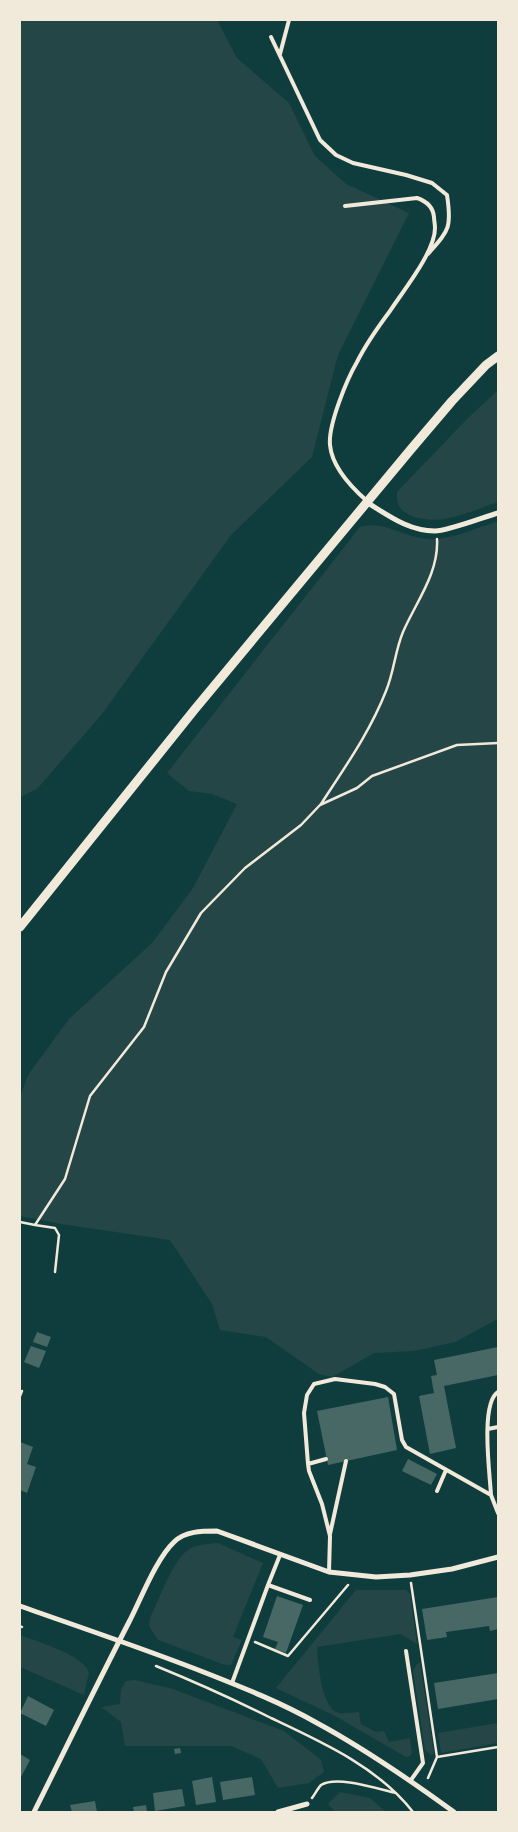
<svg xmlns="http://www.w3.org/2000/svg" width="518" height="1832" viewBox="0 0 518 1832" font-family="Arial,sans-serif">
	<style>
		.green { fill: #244646 }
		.building { fill: #486865 }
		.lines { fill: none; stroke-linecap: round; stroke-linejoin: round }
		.path { stroke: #f1e9da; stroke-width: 2.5 }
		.service { stroke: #f1e9da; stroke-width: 4 }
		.minor { stroke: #f1e9da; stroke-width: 5 }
		.tertiary { stroke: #f1e9da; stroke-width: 9 }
	</style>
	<rect width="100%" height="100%" fill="#0f3d3e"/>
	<!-- green -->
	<path class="green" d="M20,20H217L237,58L289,103L315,156L346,184L409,213L338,355L312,457L231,535L102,714L37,789L20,797Z
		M498,390V502C471,511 440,527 412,516C400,511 396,505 397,492L467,419Z
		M498,521V1319L455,1342L414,1351L374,1353L332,1377L319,1374L266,1337L220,1330L212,1304L170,1240L61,1224L20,1216V1097L28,1075L69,1019L153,942L193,888L237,804L212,794L189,791L167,773L360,527C385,520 402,537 427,539C448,541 478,528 498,521Z
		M218,1543L263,1563L233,1637L242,1640L231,1665H225L158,1640L149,1626L150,1618C159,1600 173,1560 188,1550C197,1544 208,1544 218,1543Z
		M356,1590H406L410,1594L417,1644L400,1634L317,1647C318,1662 321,1709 339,1713C345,1714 353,1712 359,1712L361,1724L376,1732L384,1731L389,1742L410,1738L412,1753L410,1756L406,1757L335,1716L276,1688Z
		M20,1635C40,1643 80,1653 89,1672L84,1695L20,1667Z
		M420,1663L434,1753L431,1755L425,1750L424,1745L413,1670L417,1664Z
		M135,1680L173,1689L284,1731L321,1760L324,1772L309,1783L278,1788L261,1759L231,1746H125L121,1722L101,1707L120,1704L121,1689L126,1681Z
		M498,1723V1743L441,1753L438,1733Z
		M340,1792L370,1798L386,1812H335L328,1804Z"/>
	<!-- building -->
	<path class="building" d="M37,1332L51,1337L47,1347L33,1342Z
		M31,1346L46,1351L39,1368L24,1362Z
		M498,1347V1375L444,1386L456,1448L430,1454L419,1396L434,1393L431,1376L437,1375L434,1360Z
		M388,1397L397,1450L328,1465L317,1411Z
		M20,1442L33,1447L27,1464L36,1467L27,1493L20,1490Z
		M408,1459L437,1474L431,1485L402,1471Z
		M277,1596L303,1605L286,1653L275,1649L278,1642L263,1637Z
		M498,1597V1629L490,1631L489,1626L446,1632L447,1637L427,1640L422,1609Z
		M498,1673V1699L438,1709L434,1683Z
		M28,1696L54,1710L46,1726L20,1713Z
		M180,1748L181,1753L175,1754L174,1749Z
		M20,1754L30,1760L21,1777L20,1776Z
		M212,1777L216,1802L196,1805L192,1781Z
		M252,1777L255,1795L223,1800L220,1782Z
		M182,1789L185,1806L155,1811L153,1793Z
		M95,1801L97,1812H72L70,1805Z
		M146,1805L147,1812H134L133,1807Z"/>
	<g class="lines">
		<!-- path -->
		<path class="path" d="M321,804C345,767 370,732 386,691C394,672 395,651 403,632C416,602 439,573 437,539
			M20,1222L35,1225L65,1179L90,1096L144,1027L166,972L201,913L245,868L301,825L320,805L357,788L372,776L457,745L498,743
			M35,1225L55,1228L59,1235L55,1272
			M20,1396L22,1391
			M411,1583L437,1757L428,1778
			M20,1626L22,1627
			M255,1642L288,1656L348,1585
			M156,1666C195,1682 233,1699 271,1718C322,1742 378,1767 413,1812
			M437,1757L498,1747
			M312,1798C315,1794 318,1788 321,1785C337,1775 378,1789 396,1793"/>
		<!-- service -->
		<path class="service" d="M271,37L320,140L336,155L353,163L406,175L432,183L447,195C452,228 449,230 428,254
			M280,54L289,20
			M345,206L417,198C426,201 433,207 434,217C434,220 435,224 435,228C435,252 403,291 390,311C378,327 366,344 357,362C347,379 328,425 330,445C332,467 351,487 367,501
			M488,1429L498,1427
			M308,1464L326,1459
			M437,1491L446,1470
			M491,1495C490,1475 480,1403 498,1392
			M330,1534L346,1461
			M329,1572L330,1536L322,1504L309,1471L308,1464L304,1413L307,1395L314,1384L335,1379L375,1384L385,1387L394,1394L402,1440L406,1447L491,1495L498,1513
			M268,1585L280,1555
			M406,1651L423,1763L411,1780
			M232,1683L268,1585L310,1600"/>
		<!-- minor -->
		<path class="minor" d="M368,503C389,516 409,531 435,531C448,531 484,517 498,513
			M20,1606C82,1628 145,1649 206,1673C244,1688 282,1703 317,1723C365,1749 410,1780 454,1812
			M34,1812C66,1748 97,1684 129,1622C141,1599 156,1559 174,1542C185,1531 202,1531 217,1531L329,1572L376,1577L410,1575L452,1569L498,1557
			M278,1812L307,1804"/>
		<!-- tertiary -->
		<path class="tertiary" d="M20,927L195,709L412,448L452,401L486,365L498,356"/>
	</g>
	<!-- border -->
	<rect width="518" height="1832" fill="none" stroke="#f1e9da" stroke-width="42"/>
</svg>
